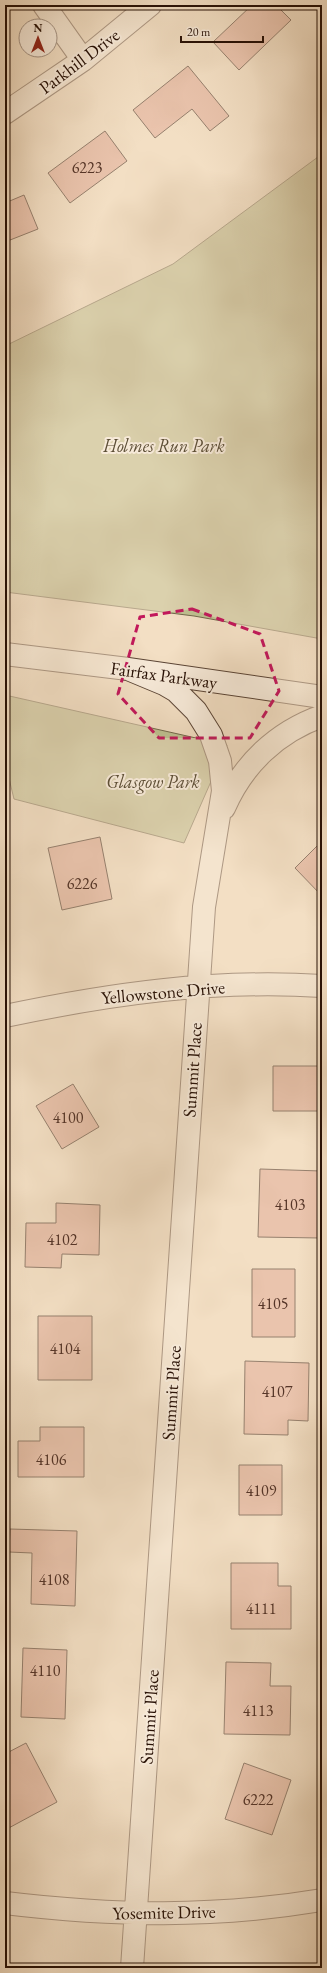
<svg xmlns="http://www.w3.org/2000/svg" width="327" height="1973" viewBox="0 0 327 1973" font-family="'EB Garamond',serif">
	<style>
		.green { fill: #bfc191; stroke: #73684b }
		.building { fill: #e0a591; stroke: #271005 }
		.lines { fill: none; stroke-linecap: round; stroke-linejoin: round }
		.minor-casing { stroke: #5a4435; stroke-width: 24 }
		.minor { stroke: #f7ead9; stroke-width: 22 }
		.marked { fill: none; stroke: #c2185b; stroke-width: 3; stroke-dasharray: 8 5; stroke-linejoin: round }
		.labels { text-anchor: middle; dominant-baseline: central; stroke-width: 4; stroke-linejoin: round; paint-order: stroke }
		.number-label { font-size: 16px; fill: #553528 }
		.street-label { font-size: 18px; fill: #271005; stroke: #f7ead9 }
		.park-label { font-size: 18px; font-style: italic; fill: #5c4e36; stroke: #f7ead9 }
	</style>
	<rect width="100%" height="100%" fill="#f3dfc4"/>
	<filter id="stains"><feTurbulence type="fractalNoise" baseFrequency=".005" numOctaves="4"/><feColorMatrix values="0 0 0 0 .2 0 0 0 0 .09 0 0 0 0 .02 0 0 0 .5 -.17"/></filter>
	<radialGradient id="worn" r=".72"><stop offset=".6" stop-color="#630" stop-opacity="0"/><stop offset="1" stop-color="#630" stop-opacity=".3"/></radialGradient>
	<!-- green -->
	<path class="green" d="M322,154V639L194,616L5,592V346L173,264Z
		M5,695L227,745L184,843L14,799L5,762Z"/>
	<!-- building -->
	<path class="building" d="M252,5H276L291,20L239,70L213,42Z
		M188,66L229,116L210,131L192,109L155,138L133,110Z
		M105,131L127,161L70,203L48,173Z
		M24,195L38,229L5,242V203Z
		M100,837L112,899L62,910L48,848Z
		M322,841V896L295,868Z
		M273,1066H322V1111H273Z
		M73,1084L99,1127L62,1149L36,1106Z
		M260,1169L321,1171L320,1238L258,1237Z
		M56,1203L100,1205L99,1255L62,1254L61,1268L25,1267L26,1223H56Z
		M252,1269H295V1337H252Z
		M38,1316H92V1380H38Z
		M245,1361L309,1363L308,1421L288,1420V1435L244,1434Z
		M40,1427H84V1477H18V1441H40Z
		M239,1465H282V1515H239Z
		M10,1529L77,1531L75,1606L31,1604L32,1553L9,1552Z
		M231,1563H278V1586H291V1629H231Z
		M23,1648L67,1650L65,1719L21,1717Z
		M226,1662L271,1663L270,1686H291L290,1735L224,1734Z
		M319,1739H322V1762Z
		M26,1743L57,1802L5,1830V1754Z
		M244,1763L291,1780L272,1835L225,1819Z
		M300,1965V1968H280Z"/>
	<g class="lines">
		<defs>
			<path id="minor" d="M44,5L83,60
				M5,113L83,60L150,5
				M5,654L128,669L322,697
				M128,669L164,684L176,691L196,711L211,735L220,761L223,791L204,907L132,1968
				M224,808C243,764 277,732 322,716
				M5,1016C110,994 214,979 322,986
				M5,1903C113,1916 214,1918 322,1900"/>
		</defs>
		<!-- minor casing -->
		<use href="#minor" class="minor-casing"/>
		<!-- minor -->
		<use href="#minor" class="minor"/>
	</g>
	<!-- marked area -->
	<path d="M0 0H327V1973H0ZM192,609L260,634L279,691L250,738H159L118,694L140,617Z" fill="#f3dfc4" fill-opacity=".55" fill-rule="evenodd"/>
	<path class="marked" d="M192,609L260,634L279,691L250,738H159L118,694L140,617Z"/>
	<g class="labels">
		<!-- number labels -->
		<g class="number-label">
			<text x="87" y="167">6223</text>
			<text x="82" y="883">6226</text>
			<text x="68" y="1117">4100</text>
			<text x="290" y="1204">4103</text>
			<text x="62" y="1239">4102</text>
			<text x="273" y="1303">4105</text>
			<text x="65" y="1348">4104</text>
			<text x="277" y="1391">4107</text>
			<text x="51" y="1459">4106</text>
			<text x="261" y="1490">4109</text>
			<text x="54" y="1579">4108</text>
			<text x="261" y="1608">4111</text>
			<text x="45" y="1670">4110</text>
			<text x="258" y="1710">4113</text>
			<text x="258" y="1799">6222</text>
		</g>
		<!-- street labels -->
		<g class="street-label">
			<text transform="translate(79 61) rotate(-37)">Parkhill Drive</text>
			<text transform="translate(164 675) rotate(8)">Fairfax Parkway</text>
			<text transform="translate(163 992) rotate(-5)">Yellowstone Drive</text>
			<text transform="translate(192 1070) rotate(-86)">Summit Place</text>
			<text transform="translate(171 1393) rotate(-86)">Summit Place</text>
			<text transform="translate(149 1717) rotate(-86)">Summit Place</text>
			<text transform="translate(164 1912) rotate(-1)">Yosemite Drive</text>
		</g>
		<!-- park labels -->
		<g class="park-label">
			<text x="164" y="445">Holmes Run Park</text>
			<text x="153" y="781">Glasgow Park</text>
		</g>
	</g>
	<!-- margin -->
	<rect width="327" height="1973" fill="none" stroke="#f3dfc4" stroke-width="20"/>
	<rect x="6" y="6" width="315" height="1961" fill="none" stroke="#271005" stroke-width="2"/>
	<rect x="10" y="10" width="307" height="1953" fill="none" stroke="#271005"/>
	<!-- north arrow -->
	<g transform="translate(38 38)"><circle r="19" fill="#f7ead9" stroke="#a49384"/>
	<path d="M0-3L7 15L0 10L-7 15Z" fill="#8f2418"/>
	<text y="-6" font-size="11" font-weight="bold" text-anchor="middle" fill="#271005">N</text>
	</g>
	<!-- scale -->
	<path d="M181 36v6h82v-6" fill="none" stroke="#271005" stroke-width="2"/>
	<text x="187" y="36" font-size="12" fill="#271005" stroke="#f7ead9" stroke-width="3" paint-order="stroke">20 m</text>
	<rect width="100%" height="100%" filter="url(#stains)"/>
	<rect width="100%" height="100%" fill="url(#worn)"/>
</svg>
